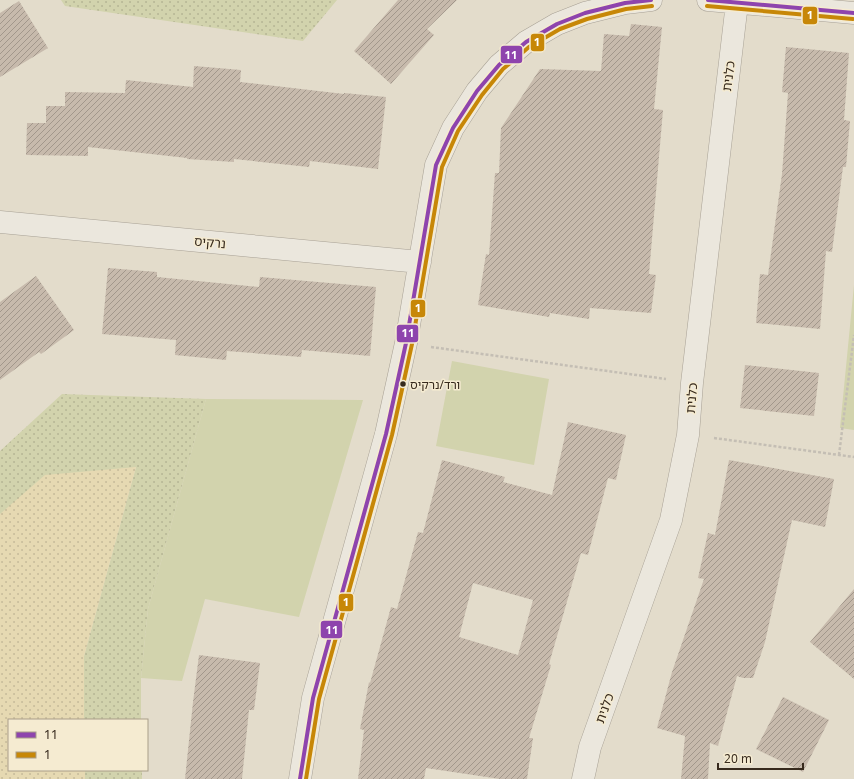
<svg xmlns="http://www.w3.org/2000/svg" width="854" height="779" viewBox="0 0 854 779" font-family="Georgia,'Noto Sans Hebrew',serif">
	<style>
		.grass { fill: url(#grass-dots) }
		.sand { fill: url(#sand-dots) }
		.park { fill: #d2d3ad }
		.building { fill: url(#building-hatch); fill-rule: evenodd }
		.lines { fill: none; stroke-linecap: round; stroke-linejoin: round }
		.street-casing { stroke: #a8a195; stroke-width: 23 }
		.path { stroke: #c4beb4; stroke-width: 2.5; stroke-dasharray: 3 2; stroke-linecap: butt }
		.street { stroke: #ebe7dd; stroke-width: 22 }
		.bus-1-casing { stroke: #f5ebd1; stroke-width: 7 }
		.bus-2-casing { stroke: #f5ebd1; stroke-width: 7 }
		.bus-1 { stroke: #8e44ad; stroke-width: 4 }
		.bus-2 { stroke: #c78707; stroke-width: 4 }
		.bus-dot { fill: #372a1d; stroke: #f5ebd1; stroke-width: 1.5 }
		.labels { text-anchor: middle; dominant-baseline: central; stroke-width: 3; stroke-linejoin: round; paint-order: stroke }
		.bus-label { font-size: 12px; fill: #372a1d; stroke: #f5ebd1; text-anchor: start }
		.street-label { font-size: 13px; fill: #372a1d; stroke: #f5ebd1 }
		.line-badge { stroke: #f5ebd1; stroke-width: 1.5 }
		.badge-label { font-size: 11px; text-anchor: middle; font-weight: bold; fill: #fff }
	</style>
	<defs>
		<pattern id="grass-dots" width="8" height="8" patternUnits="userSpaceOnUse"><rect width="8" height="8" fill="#d2d3ad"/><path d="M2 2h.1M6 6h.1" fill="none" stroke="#b5b594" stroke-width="1.8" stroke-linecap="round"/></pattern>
		<pattern id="sand-dots" width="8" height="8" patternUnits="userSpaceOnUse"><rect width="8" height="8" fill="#e6d9b2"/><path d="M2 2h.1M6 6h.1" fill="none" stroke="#c6ba99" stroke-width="1.8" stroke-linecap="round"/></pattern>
		<pattern id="building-hatch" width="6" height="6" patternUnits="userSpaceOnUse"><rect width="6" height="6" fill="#c7baac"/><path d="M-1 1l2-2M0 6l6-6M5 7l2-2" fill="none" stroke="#a2978b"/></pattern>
	</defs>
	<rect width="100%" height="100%" fill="#e3dccb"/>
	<!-- grass -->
	<path class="grass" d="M61,0H337L303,41L65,6Z
		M62,394L206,399L148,609L141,678V720H84V656L136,467L0,514V451Z
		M85,770H142V779H85Z"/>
	<!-- sand -->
	<path class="sand" d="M136,467L84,656V720H9V770H85V779H0V514L45,475Z"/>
	<!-- park -->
	<path class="park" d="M854,285V430L840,428Z
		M452,361L549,379L534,465L436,446Z
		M206,399L363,400L299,617L205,599L182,681L141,678L148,609Z"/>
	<!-- building -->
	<path class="building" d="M398,0H457L427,29L434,35L391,84L354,51Z
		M19,1L48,48L0,77V13Z
		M631,24L662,27L654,109L663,110L649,274L656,275L651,313L590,308L589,319L550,313L549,317L478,305L486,254L489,255L495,173H499L501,128L540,69L601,71L604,34L629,36Z
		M786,47L849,53L844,120L850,121L846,167H843L832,252L826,251L820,329L756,323L760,274L768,275L782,174L788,93L782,92Z
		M194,66L241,70L240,82L344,94V93L386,97L378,169L310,161L309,167L234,159V162L187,159V158L88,147V156L26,155L27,123H46V106H65V92L125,93L126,80L193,87Z
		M108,268L157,272V277L259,287L260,277L376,287L370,356L302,350L301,357L227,351L226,360L175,355L176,340L102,334Z
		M36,276L74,330L41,354L39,352L0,380V302Z
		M745,365L819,373L814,416L740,408Z
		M568,422L626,435L616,480L608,478L588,555L581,553L549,664L551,665L529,738H533L527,779H500L426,768L424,779H358L364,730L360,729L369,682L370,683L391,607L397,609L418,532L423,533L442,460L505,477L503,482L552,495ZM473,583L533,600L518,655L459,637Z
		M729,460L834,479L825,527L792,520L765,642L753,678H743L737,676L718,746L710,743L708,779H681L685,736L657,728L672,672L704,579L698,578L708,533L715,535Z
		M854,589V679L810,642Z
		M199,655L260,663L254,710H249L242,779H185L193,702Z
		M783,697L829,720L803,772L756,749Z"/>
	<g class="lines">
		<defs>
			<path id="street" d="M708,0L854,13
				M0,222L420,262
				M300,779L313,698L386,434L406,343L436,165L453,128L477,91L499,65L526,42L557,24L585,13L625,3L651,0
				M583,779L590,747L671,520L688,435L692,383L737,3"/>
		</defs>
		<!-- street casing -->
		<use href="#street" class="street-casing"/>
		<!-- path -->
		<path class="path" d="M431,347L666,379
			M714,438L854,457
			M839,455L854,335"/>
		<!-- street -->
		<use href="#street" class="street"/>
		<defs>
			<path id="bus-1" d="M708,0L854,13
				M300,779L313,698L386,434L406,343L436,165L453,128L477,91L499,65L526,42L557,24L585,13L625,3L651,0"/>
			<path id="bus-2" d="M707,6L853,19
				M306,779L319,699L392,435L412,344L442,167L458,131L482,95L503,69L529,47L560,29L587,19L626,9L652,6"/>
		</defs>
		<!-- bus-1 casing -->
		<use href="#bus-1" class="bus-1-casing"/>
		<!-- bus-2 casing -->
		<use href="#bus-2" class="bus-2-casing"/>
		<!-- bus-1 -->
		<use href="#bus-1" class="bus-1"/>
		<!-- bus-2 -->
		<use href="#bus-2" class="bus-2"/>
	</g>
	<!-- markers -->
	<circle class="bus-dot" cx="403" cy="384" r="3.5"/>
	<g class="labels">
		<!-- bus labels -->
		<g class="bus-label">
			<text x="410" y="384">ורד/נרקיס</text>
		</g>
		<!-- street labels -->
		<g class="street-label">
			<text transform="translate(728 76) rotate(-83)">כלנית</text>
			<text transform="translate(210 242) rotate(5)">נרקיס</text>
			<text transform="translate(691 398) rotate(-85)">כלנית</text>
			<text transform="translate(604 708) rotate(-70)">כלנית</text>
		</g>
	</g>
	<g class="line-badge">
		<rect x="802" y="6" width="16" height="19" rx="4" fill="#c78707"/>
		<rect x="530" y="33" width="15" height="19" rx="4" fill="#c78707"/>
		<rect x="500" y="45" width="23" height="19" rx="4" fill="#8e44ad"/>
		<rect x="410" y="299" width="16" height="19" rx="4" fill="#c78707"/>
		<rect x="396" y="324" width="23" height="19" rx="4" fill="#8e44ad"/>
		<rect x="338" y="593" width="16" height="19" rx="4" fill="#c78707"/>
		<rect x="320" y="620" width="23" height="19" rx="4" fill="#8e44ad"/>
	</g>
	<g class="badge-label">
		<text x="810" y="19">1</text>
		<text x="537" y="46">1</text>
		<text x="511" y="59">11</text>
		<text x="418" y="312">1</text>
		<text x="408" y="337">11</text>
		<text x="346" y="606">1</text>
		<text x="332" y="634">11</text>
	</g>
	<!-- legend -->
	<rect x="8" y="719" width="140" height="52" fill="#f5ebd1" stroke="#a99e89"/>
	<rect x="16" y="732" width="20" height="6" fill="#8e44ad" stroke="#a99e89"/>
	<text x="44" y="739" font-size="12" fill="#372a1d">11</text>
	<rect x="16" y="752" width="20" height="6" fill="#c78707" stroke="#a99e89"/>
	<text x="44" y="759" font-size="12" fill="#372a1d">1</text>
	<!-- scale -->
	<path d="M718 763v6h85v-6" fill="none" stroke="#372a1d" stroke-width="2"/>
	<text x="724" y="763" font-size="12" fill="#372a1d" stroke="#f5ebd1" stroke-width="3" paint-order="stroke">20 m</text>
</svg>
